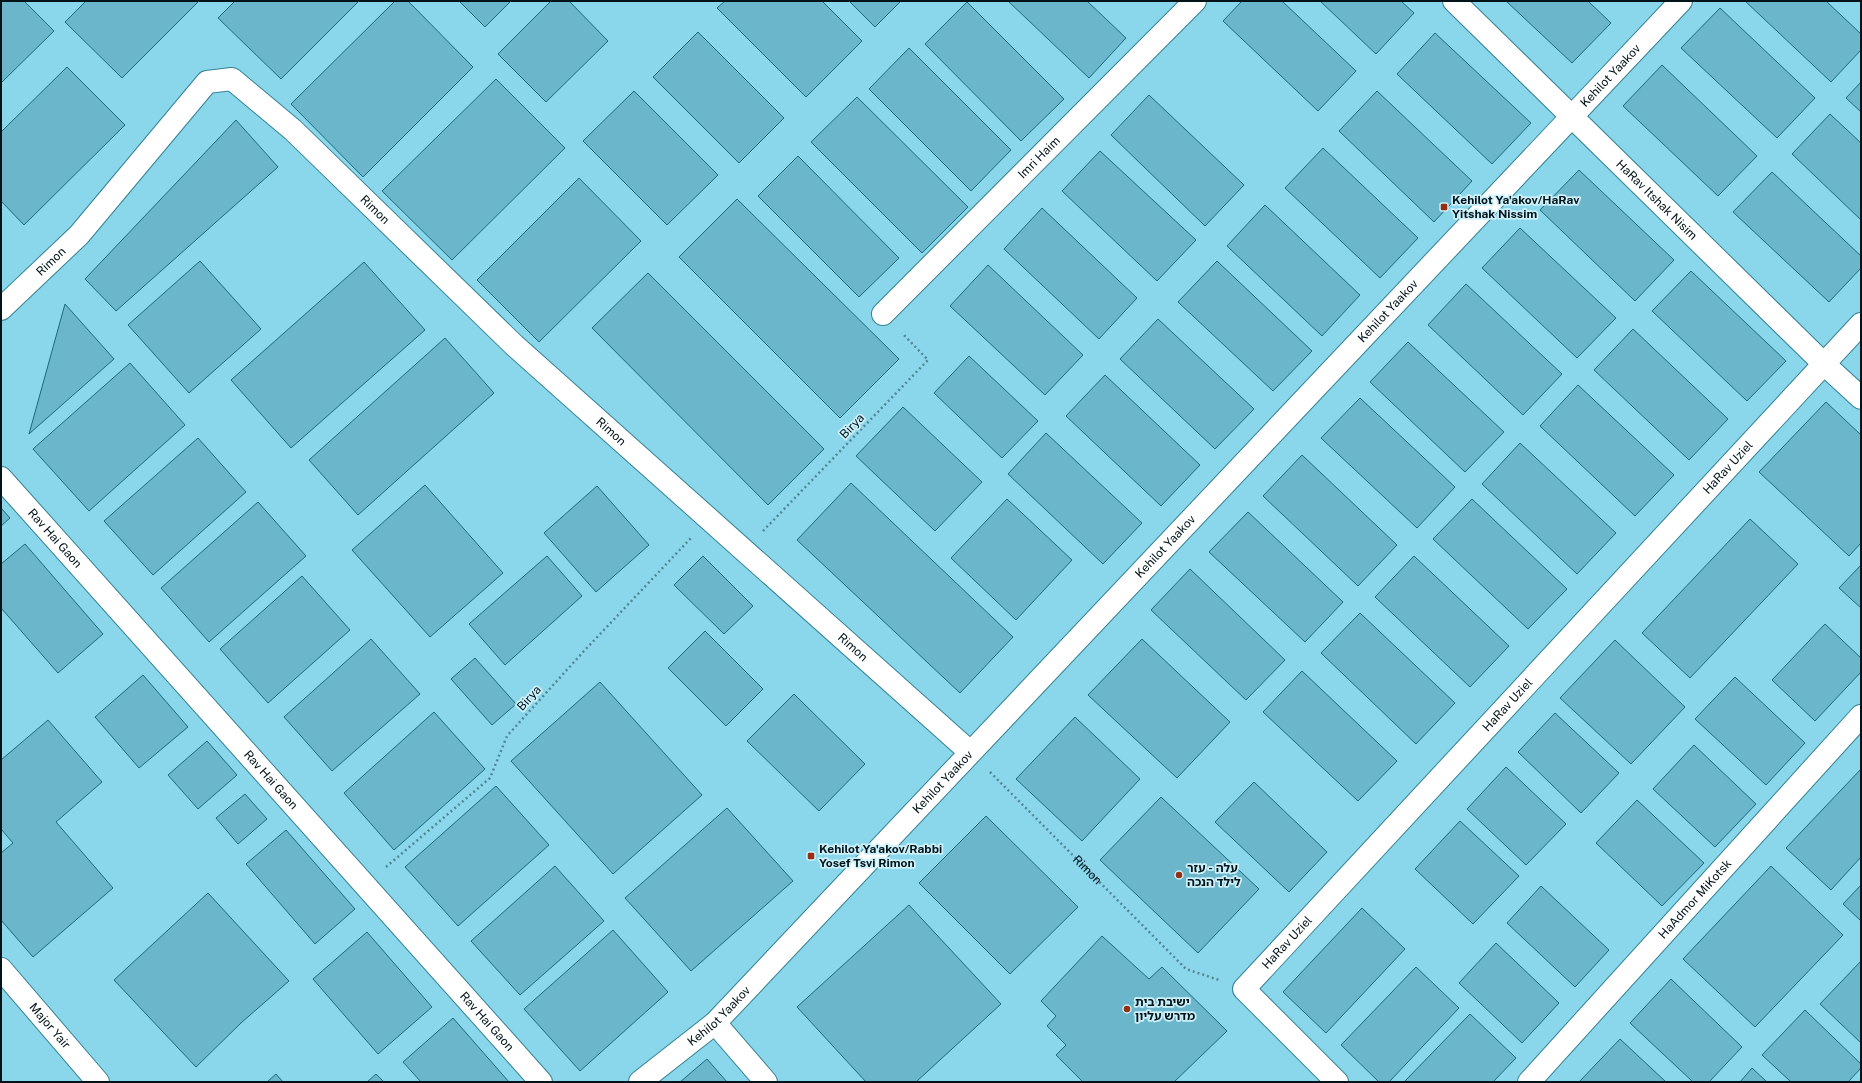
<svg xmlns="http://www.w3.org/2000/svg" width="1862" height="1083" viewBox="0 0 1862 1083" font-family="'Public Sans','Noto Sans Hebrew',sans-serif">
	<style>
		.building { fill: #6bb6ca; stroke: #196b7e }
		.lines { fill: none; stroke-linecap: round; stroke-linejoin: round }
		.street-casing { stroke: #358295; stroke-width: 24 }
		.path { stroke: #528896; stroke-width: 2.5; stroke-dasharray: 2 3; stroke-linecap: butt }
		.street { stroke: #fff; stroke-width: 22 }
		.poi-dot { fill: #962f0e; stroke: #ccf1fb; stroke-width: 1.5 }
		.labels { text-anchor: middle; dominant-baseline: central; stroke-width: 3.5; stroke-linejoin: round; paint-order: stroke }
		.street-label { font-size: 12px; fill: #001319; stroke: #ccf1fb }
		.poi-label { font-size: 12px; font-weight: bold; fill: #001319; stroke: #ccf1fb; text-anchor: start }
	</style>
	<rect width="100%" height="100%" fill="#8ad6ea"/>
	<!-- building -->
	<path class="building" d="M1,1H24L54,31L1,83Z
		M86,1H199L122,78L65,22Z
		M235,1H359L281,79L218,18Z
		M395,1H408L473,67L363,177L291,104Z
		M459,1H511L485,27Z
		M551,1H569L608,41L546,102L498,54Z
		M725,1H822L862,41L806,97L717,8Z
		M849,1H901L875,27Z
		M1008,1H1087L1126,38L1089,78Z
		M1242,1H1282L1356,71L1318,111L1223,21Z
		M1320,1H1401L1414,13L1376,54Z
		M1506,1H1588L1611,23L1572,63Z
		M1745,1H1826L1861,34V50L1831,82Z
		M967,2L1064,99L1021,141L925,44Z
		M1720,8L1815,98L1777,138L1681,48Z
		M698,32L784,118L739,163L653,77Z
		M1435,33L1531,123L1492,164L1397,74Z
		M909,48L1011,150L971,191L869,89Z
		M1662,65L1757,156L1718,196L1623,106Z
		M67,67L125,125L24,225L1,201V132Z
		M496,79L565,148L452,260L382,191Z
		M1861,82V112L1846,98Z
		M634,91L718,175L667,225L583,141Z
		M1377,91L1472,181L1434,222L1339,131Z
		M1149,95L1244,185L1205,226L1111,135Z
		M857,97L968,207L922,253L811,142Z
		M1830,114L1861,143V220L1792,154Z
		M236,120L278,167L116,311L85,279Z
		M1323,148L1418,238L1380,278L1285,188Z
		M1100,151L1196,240L1157,281L1062,191Z
		M798,156L899,258L859,297L758,196Z
		M1579,170L1674,260L1635,301L1540,210Z
		M1772,172L1861,256V268L1829,302L1733,212Z
		M579,178L641,241L539,342L477,280Z
		M737,199L899,359L840,418L679,257Z
		M1265,205L1360,295L1322,336L1227,246Z
		M1042,208L1137,298L1099,339L1004,249Z
		M1520,228L1616,318L1577,358L1482,268Z
		M200,261L261,329L189,393L128,325Z
		M1217,261L1312,351L1273,391L1178,302Z
		M364,262L425,330L291,448L231,380Z
		M988,265L1083,355L1045,395L950,306Z
		M1691,271L1786,361L1747,401L1652,311Z
		M648,273L824,449L768,505L592,328Z
		M1466,284L1562,374L1523,415L1428,325Z
		M65,304L114,359L29,434Z
		M1158,319L1254,409L1215,449L1120,359Z
		M1633,329L1728,419L1689,460L1594,370Z
		M445,338L494,393L358,515L309,460Z
		M1408,342L1504,432L1465,472L1370,382Z
		M969,356L1038,421L1002,458L934,393Z
		M130,363L185,425L89,511L33,449Z
		M1105,375L1200,465L1161,506L1066,416Z
		M1578,385L1674,475L1635,516L1540,426Z
		M1360,398L1455,487L1417,528L1321,438Z
		M1826,402L1861,435V543L1849,556L1759,472Z
		M903,407L982,482L935,531L856,456Z
		M1046,433L1142,523L1103,564L1008,474Z
		M198,438L246,492L153,575L104,521Z
		M1520,443L1616,533L1577,574L1482,484Z
		M1302,455L1397,545L1358,586L1263,496Z
		M851,483L1013,637L960,693L797,540Z
		M425,485L503,573L430,637L352,550Z
		M597,486L649,545L596,592L544,533Z
		M1007,499L1072,560L1016,620L951,558Z
		M1472,499L1567,589L1528,629L1433,539Z
		M258,502L306,556L209,642L161,588Z
		M1,508L10,518L1,526Z
		M1248,512L1343,602L1305,642L1209,552Z
		M1750,519L1798,564L1690,678L1642,633Z
		M25,544L103,634L58,673L1,608V564Z
		M547,556L582,596L505,665L469,624Z
		M703,556L753,606L724,634L674,585Z
		M1414,556L1509,646L1470,687L1375,597Z
		M1861,565V608L1839,588Z
		M1190,569L1285,660L1246,700L1151,610Z
		M302,576L350,630L268,703L220,649Z
		M1360,613L1455,703L1416,744L1321,653Z
		M1825,624L1861,658V672L1815,721L1772,680Z
		M705,631L763,689L726,726L668,668Z
		M371,639L420,694L332,771L284,717Z
		M1142,639L1230,722L1177,778L1088,695Z
		M1615,640L1685,707L1631,764L1560,698Z
		M475,658L516,704L492,725L451,679Z
		M1302,671L1397,761L1358,801L1263,712Z
		M143,675L188,727L139,768L95,717Z
		M1735,677L1805,743L1766,785L1695,719Z
		M600,682L702,795L613,874L511,761Z
		M794,694L865,764L819,811L747,741Z
		M434,712L485,769L394,850L344,793Z
		M1555,713L1619,773L1581,813L1518,752Z
		M1075,717L1140,779L1082,841L1016,779Z
		M48,720L102,782L56,822L113,888L33,957L1,920V853L13,843L1,829V760Z
		M207,741L237,775L198,809L168,775Z
		M1694,745L1756,804L1715,847L1653,789Z
		M1506,767L1566,824L1526,865L1467,809Z
		M1861,769V857L1831,890L1786,848Z
		M1254,782L1327,852L1289,892L1215,822Z
		M496,786L549,845L458,926L405,867Z
		M245,794L267,819L238,844L216,818Z
		M1161,797L1259,889L1198,953L1100,860Z
		M1637,800L1704,863L1662,906L1596,843Z
		M727,808L793,881L691,971L625,898Z
		M986,816L1078,907L1010,974L919,883Z
		M1460,821L1519,876L1473,924L1415,869Z
		M286,830L355,909L315,944L246,864Z
		M555,866L604,921L520,995L471,941Z
		M1771,866L1843,935L1755,1027L1683,959Z
		M1861,885V921L1843,904Z
		M1541,886L1609,950L1575,987L1507,923Z
		M208,893L289,981L241,1023L196,1067L114,980Z
		M909,905L1001,1004L916,1082H866L797,1007Z
		M1362,908L1405,949L1326,1033L1283,992Z
		M613,930L668,992L580,1071L524,1009Z
		M367,932L432,1007L378,1054L313,979Z
		M1102,936L1149,979L1162,967L1227,1031L1174,1082H1083L1056,1055L1066,1045L1047,1026L1056,1016L1041,1001Z
		M1496,943L1559,1003L1522,1043L1459,983Z
		M1861,961V1043L1820,1004Z
		M1416,967L1459,1008L1389,1082H1379L1341,1045Z
		M1671,979L1742,1047L1709,1082H1693L1630,1023Z
		M1805,1010L1861,1064V1068L1848,1082H1791L1762,1055Z
		M1470,1014L1516,1058L1493,1082H1404Z
		M453,1018L509,1082H421L403,1062Z
		M1620,1039L1666,1082H1579Z
		M707,1059L727,1082H680Z
		M1752,1068L1767,1082H1740Z
		M276,1074L283,1082H267Z
		M376,1074L384,1082H367Z"/>
	<g class="lines">
		<defs>
			<g id="street">
				<path id="s2" d="M1454,1L1824,364L1861,398"/>
				<path id="s3" d="M1,309L79,235L207,82L232,79L293,130L514,345L970,752"/>
				<path id="s4" d="M883,314L1195,1"/>
				<path id="s5" d="M1,478L541,1082"/>
				<path id="s6" d="M1,969L98,1082"/>
				<path d="M715,1023L766,1082"/>
				<path id="s7" d="M640,1082L715,1023L1681,1"/>
				<path id="s8" d="M1337,1082L1244,989L1861,324"/>
				<path id="s9" d="M1529,1082L1861,716"/>
			</g>
		</defs>
		<!-- street casing -->
		<use href="#street" class="street-casing"/>
		<!-- path -->
		<g class="path">
			<path d="M763,531L928,360L902,333"/>
			<path id="s1" d="M990,772L1186,969L1219,980"/>
			<path d="M386,867L490,778L507,736L584,651L691,538"/>
		</g>
		<!-- street -->
		<use href="#street" class="street"/>
	</g>
	<!-- markers -->
	<g class="poi-dot">
		<rect x="1440" y="203" width="8" height="8" rx="2"/>
		<rect x="807" y="852" width="8" height="8" rx="2"/>
		<circle cx="1179" cy="875" r="4"/>
		<circle cx="1127" cy="1009" r="4"/>
	</g>
	<g class="labels">
		<!-- street labels -->
		<g class="street-label">
			<text stroke="none"><textPath href="#s7" startOffset="1399">Kehilot Yaakov</textPath></text>
			<text stroke="none"><textPath href="#s4" startOffset="221">Imri Haim</textPath></text>
			<text stroke="none"><textPath href="#s2" startOffset="284">HaRav Itshak Nisim</textPath></text>
			<text stroke="none"><textPath href="#s3" startOffset="526">Rimon</textPath></text>
			<text stroke="none"><textPath href="#s3" startOffset="69">Rimon</textPath></text>
			<text stroke="none"><textPath href="#s7" startOffset="1075">Kehilot Yaakov</textPath></text>
			<text transform="translate(852 426) rotate(-46)">Birya</text>
			<text stroke="none"><textPath href="#s3" startOffset="850">Rimon</textPath></text>
			<text stroke="none"><textPath href="#s8" startOffset="843">HaRav Uziel</textPath></text>
			<text stroke="none"><textPath href="#s5" startOffset="81">Rav Hai Gaon</textPath></text>
			<text stroke="none"><textPath href="#s7" startOffset="751">Kehilot Yaakov</textPath></text>
			<text stroke="none"><textPath href="#s3" startOffset="1174">Rimon</textPath></text>
			<text transform="translate(529 698) rotate(-48)">Birya</text>
			<text stroke="none"><textPath href="#s8" startOffset="519">HaRav Uziel</textPath></text>
			<text stroke="none"><textPath href="#s5" startOffset="405">Rav Hai Gaon</textPath></text>
			<text stroke="none"><textPath href="#s7" startOffset="427">Kehilot Yaakov</textPath></text>
			<text stroke="none"><textPath href="#s1" startOffset="138">Rimon</textPath></text>
			<text stroke="none"><textPath href="#s9" startOffset="247">HaAdmor MiKotsk</textPath></text>
			<text stroke="none"><textPath href="#s8" startOffset="195">HaRav Uziel</textPath></text>
			<text stroke="none"><textPath href="#s7" startOffset="103">Kehilot Yaakov</textPath></text>
			<text stroke="none"><textPath href="#s5" startOffset="729">Rav Hai Gaon</textPath></text>
			<text stroke="none"><textPath href="#s6" startOffset="75">Major Yair</textPath></text>
		</g>
		<!-- poi labels -->
		<g class="poi-label">
			<text x="1452" y="200">Kehilot Ya'akov/HaRav<tspan x="1452" dy="14">Yitshak Nissim</tspan></text>
			<text x="819" y="849">Kehilot Ya'akov/Rabbi<tspan x="819" dy="14">Yosef Tsvi Rimon</tspan></text>
			<text x="1187" y="868">עלה - עזר<tspan x="1187" dy="14">לילד הנכה</tspan></text>
			<text x="1135" y="1002">ישיבת בית<tspan x="1135" dy="14">מדרש עליון</tspan></text>
		</g>
	</g>
	<!-- border -->
	<rect width="1862" height="1083" fill="none" stroke="#001319" stroke-width="4"/>
</svg>
